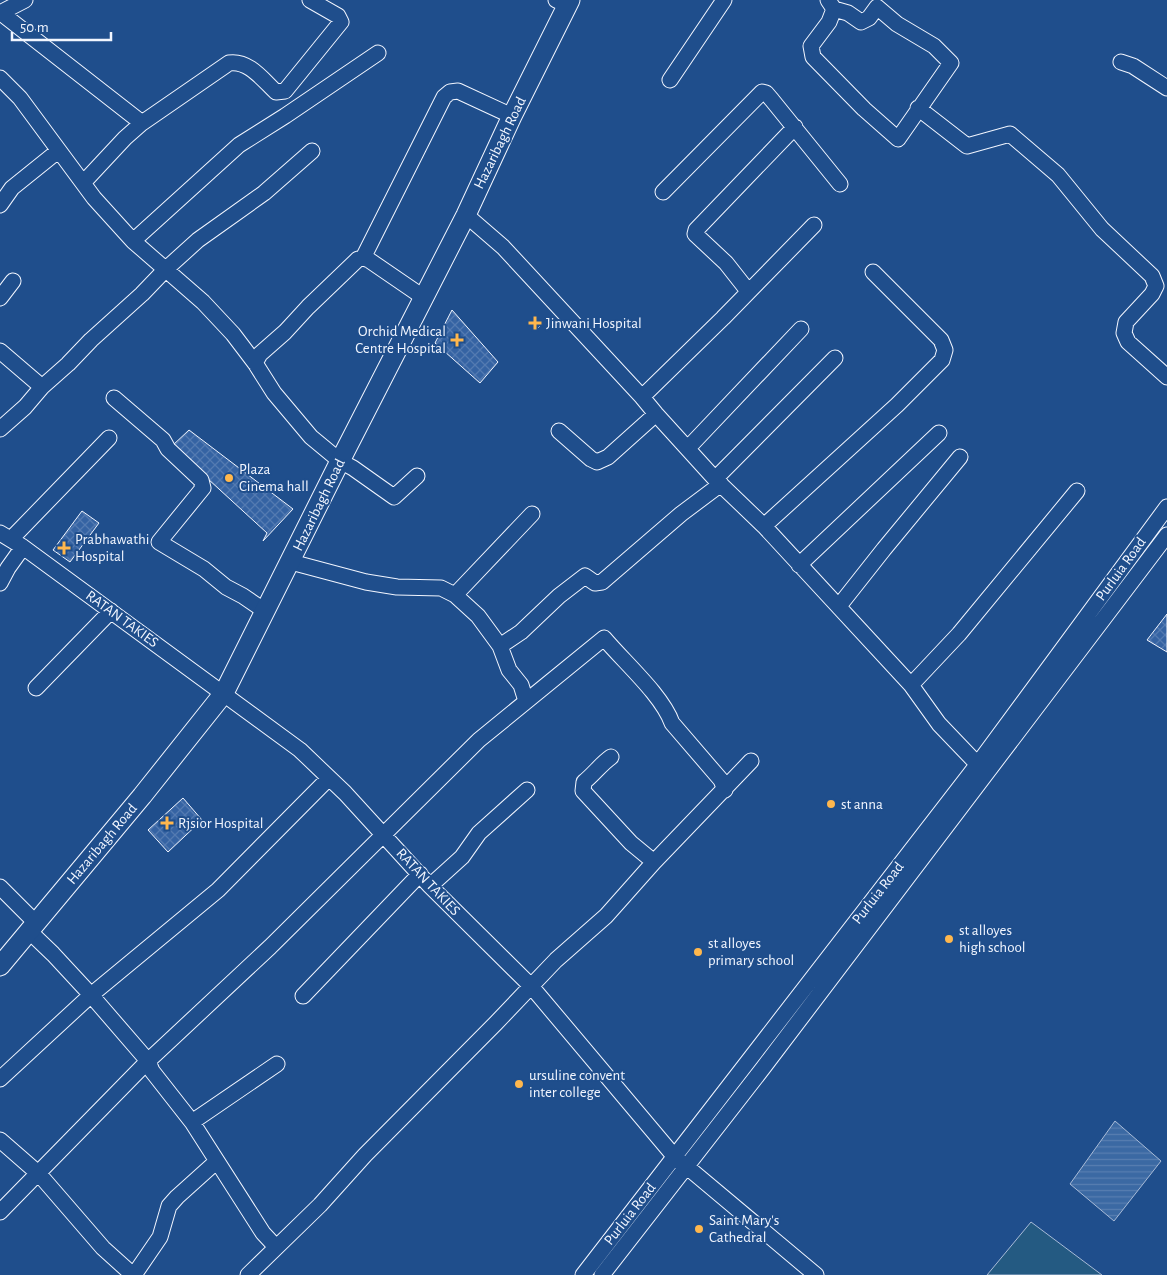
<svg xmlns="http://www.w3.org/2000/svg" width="1167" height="1275" viewBox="0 0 1167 1275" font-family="'Alegreya Sans',sans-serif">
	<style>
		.green { fill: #245a82; stroke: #a8bbd7 }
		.water { fill: url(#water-rules); stroke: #a8bbd7 }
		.building { fill: url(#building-cross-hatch); stroke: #f2f6ff }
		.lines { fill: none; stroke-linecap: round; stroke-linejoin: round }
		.minor-casing { stroke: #f2f6ff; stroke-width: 17 }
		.major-casing { stroke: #f2f6ff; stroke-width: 21 }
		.minor { stroke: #1f4e8c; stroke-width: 15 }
		.major { stroke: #1f4e8c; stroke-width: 19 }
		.poi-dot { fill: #ffb74d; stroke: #1f4e8c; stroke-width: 2 }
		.labels { text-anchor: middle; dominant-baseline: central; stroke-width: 4; stroke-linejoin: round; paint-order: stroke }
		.street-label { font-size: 15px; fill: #f2f6ff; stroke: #1f4e8c }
		.poi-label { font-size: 15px; fill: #f2f6ff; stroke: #1f4e8c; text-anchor: start }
	</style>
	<defs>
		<pattern id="water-rules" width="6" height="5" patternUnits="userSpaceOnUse" patternTransform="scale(1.25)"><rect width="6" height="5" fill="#3b69a3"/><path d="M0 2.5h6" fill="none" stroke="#587fb1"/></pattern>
		<pattern id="building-cross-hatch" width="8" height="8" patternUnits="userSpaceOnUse" patternTransform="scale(1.25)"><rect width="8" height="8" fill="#3563a3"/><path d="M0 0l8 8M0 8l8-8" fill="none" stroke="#537ab1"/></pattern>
	</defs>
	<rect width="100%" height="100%" fill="#1f4e8c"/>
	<!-- green -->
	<path class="green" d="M1031,1222L1102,1275H987Z"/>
	<!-- water -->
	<path class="water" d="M1115,1121L1161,1161L1114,1221L1070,1184Z"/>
	<!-- building -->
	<path class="building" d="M452,310L498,362L480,383L435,343Z
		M535,318L541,325L536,330L530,324Z
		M189,430L293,509L263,541L267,533L172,446Z
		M82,511L99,523L70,562L53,550Z
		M1167,614V652L1147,640Z
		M183,798L202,820L168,852L148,830Z"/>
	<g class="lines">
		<defs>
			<path id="minor" d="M556,0L567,5
				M828,0L834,9L829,22L811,46L813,57L864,109L898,139L951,63L934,46L897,24L877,7L869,18L861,22L848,13L834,9
				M0,13L25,0
				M1,13L142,123
				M1121,62L1133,66L1167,88
				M0,78L20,98L94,198L133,241L203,302L233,334L255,363L274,393L311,437L340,461L353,468L394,497L417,476
				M670,80L724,0
				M918,108L967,146L1010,134L1058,175L1102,229L1152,276L1156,286L1152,294L1126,322L1124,333L1128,342L1167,377
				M83,183L125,138L142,123L229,63C249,60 263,80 276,92L285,91L341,22L338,16L310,0
				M663,192L762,92L766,93L772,100L840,184
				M0,205L12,188L58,151
				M466,215L503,247L642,397L656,414L715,479L764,526L911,685L939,724L984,771
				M133,241L239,145L285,116L378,53
				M363,258L444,97L450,92L458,91L512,116
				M748,291L726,263L695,234L696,230L795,127
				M0,298L13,281
				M0,351L42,387
				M255,363L260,354L285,332L308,307L358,259L363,258L369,260L423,297
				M642,397L723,318L814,225
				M114,398L163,440L168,449L201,480L203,488L159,542L204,569L226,587L243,596L265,611
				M0,429L25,407L42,387L68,364L91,340L142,294L166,269L198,240L264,193L312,151
				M559,431L591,459L597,462L608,457L656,414
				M688,448L801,329
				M715,479L835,358
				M764,526L897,405L942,360L945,350L941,340L873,272
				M0,533L23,547L300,750L345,793L430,886L531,986L674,1156L816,1275
				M11,539L109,438
				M291,562L366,582L397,587L441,588L455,595L478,616L500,646L509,670L521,685L526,701
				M799,565L939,433
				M0,583L8,568L23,547
				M455,595L532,514
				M839,606L884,549L960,457
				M500,646L521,632L559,596L585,576L595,583L602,582L681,514L721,484
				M911,685L959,634L1077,491
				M36,688L111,611
				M611,757C601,764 594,774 584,782L583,791L631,843L654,862
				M430,886L462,857L479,833L527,790
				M0,887L35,922
				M28,930L53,954L91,995L148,1061L152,1071L192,1122L263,1233L276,1247
				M303,996L420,874
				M0,1079L91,995L218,890L329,778
				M192,1122L277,1064
				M0,1140L39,1174L103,1248L133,1275
				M0,1212L148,1061L270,947L479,740L604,638C624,662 662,695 672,723L721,780L725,790
				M134,1275L160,1237L169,1206L177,1197L217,1161
				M248,1275L320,1205L365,1155L496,1023L556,960L606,916L654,862L751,761
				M583,1275L977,765L1167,507
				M602,1275L763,1068L1167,535"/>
			<path id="major" d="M0,966L142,796L224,693L340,461L466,215L512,116L570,0"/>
		</defs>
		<!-- minor casing -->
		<use href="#minor" class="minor-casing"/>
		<!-- major casing -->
		<use href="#major" class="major-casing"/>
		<!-- minor -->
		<use href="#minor" class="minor"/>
		<!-- major -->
		<use href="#major" class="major"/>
	</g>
	<!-- markers -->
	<g class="poi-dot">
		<path d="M532.5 315.5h5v5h5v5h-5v5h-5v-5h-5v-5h5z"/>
		<path d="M454.5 332.5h5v5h5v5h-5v5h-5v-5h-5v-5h5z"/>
		<circle cx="229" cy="478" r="5"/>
		<path d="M61.5 540.5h5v5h5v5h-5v5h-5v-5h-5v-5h5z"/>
		<circle cx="831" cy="804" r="5"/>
		<path d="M164.5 815.5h5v5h5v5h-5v5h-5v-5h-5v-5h5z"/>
		<circle cx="949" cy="939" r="5"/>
		<circle cx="698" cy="952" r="5"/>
		<circle cx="519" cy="1084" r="5"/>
		<circle cx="699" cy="1229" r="5"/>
	</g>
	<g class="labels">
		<!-- street labels -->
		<g class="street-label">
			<text transform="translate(500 143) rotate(-64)">Hazaribagh Road</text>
			<text transform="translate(319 505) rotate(-64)">Hazaribagh Road</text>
			<text transform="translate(1121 569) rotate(-54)">Purluia Road</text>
			<text transform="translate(122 619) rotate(36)">RATAN TAKIES</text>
			<text transform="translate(102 844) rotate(-50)">Hazaribagh Road</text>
			<text transform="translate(428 882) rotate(47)">RATAN TAKIES</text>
			<text transform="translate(878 893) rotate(-52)">Purluia Road</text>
			<text transform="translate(630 1214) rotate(-52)">Purluia Road</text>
		</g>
		<!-- poi labels -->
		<g class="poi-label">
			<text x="546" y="323">Jinwani Hospital</text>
			<text x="446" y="331" text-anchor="end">Orchid Medical<tspan x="446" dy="17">Centre Hospital</tspan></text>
			<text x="239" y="469">Plaza<tspan x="239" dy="17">Cinema hall</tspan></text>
			<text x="75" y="539">Prabhawathi<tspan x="75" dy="17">Hospital</tspan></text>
			<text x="841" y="804">st anna</text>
			<text x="178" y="823">Rjsior Hospital</text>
			<text x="959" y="930">st alloyes<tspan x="959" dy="17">high school</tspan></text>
			<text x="708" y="943">st alloyes<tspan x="708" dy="17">primary school</tspan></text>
			<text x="529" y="1075">ursuline convent<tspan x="529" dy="17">inter college</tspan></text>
			<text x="709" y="1220">Saint Mary's<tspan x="709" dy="17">Cathedral</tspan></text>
		</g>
	</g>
	<!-- scale -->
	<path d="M12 32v8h99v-8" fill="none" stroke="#f2f6ff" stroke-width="2.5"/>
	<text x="20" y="32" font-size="15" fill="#f2f6ff" stroke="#1f4e8c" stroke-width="4" paint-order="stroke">50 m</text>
</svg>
